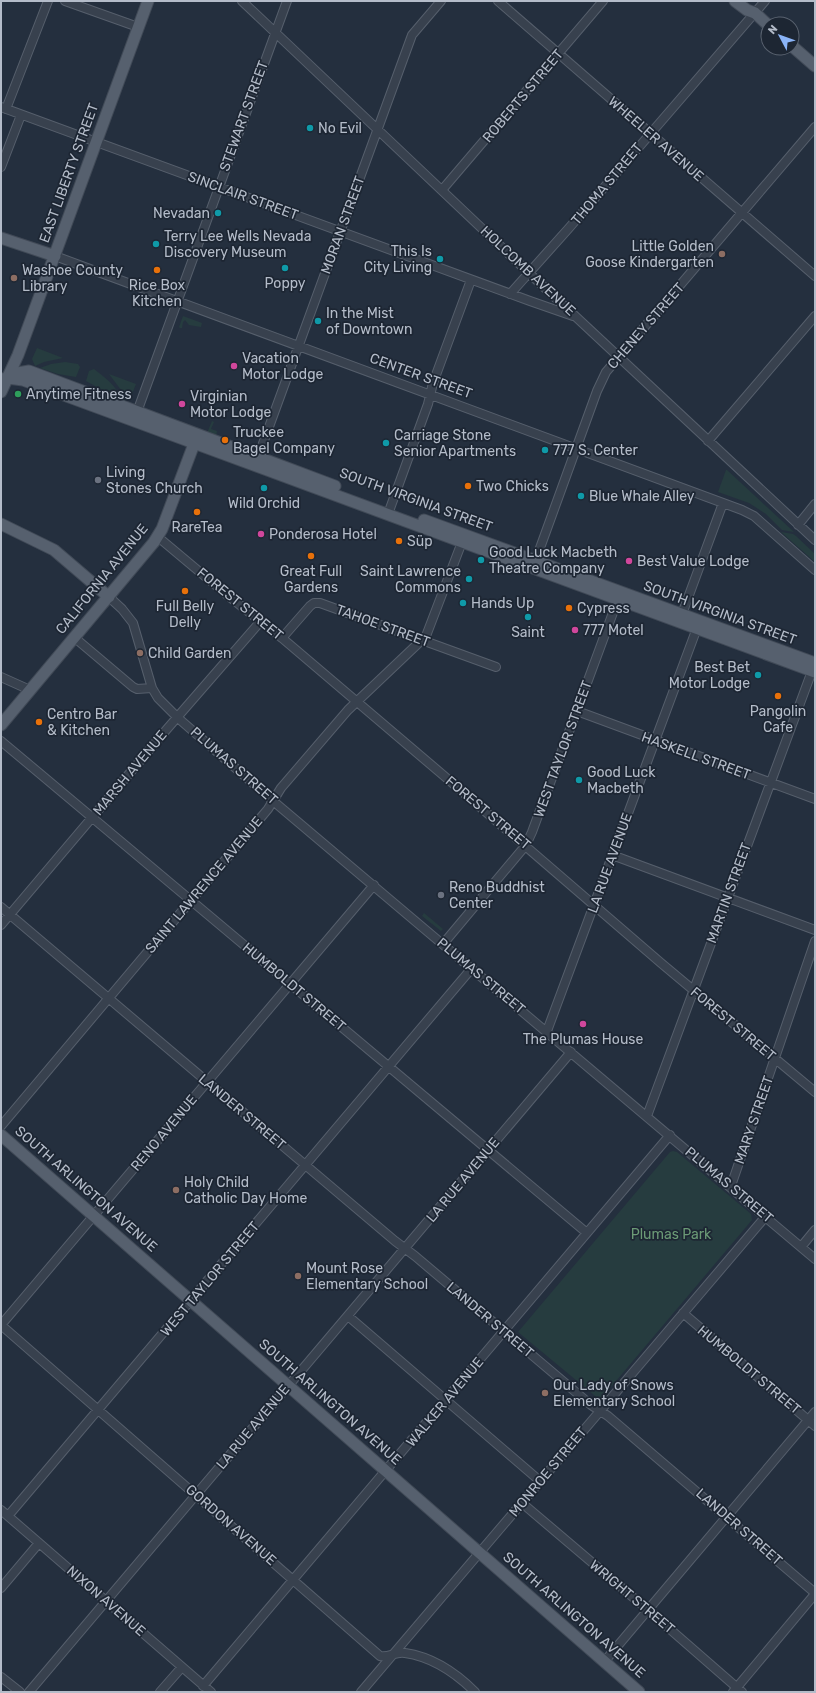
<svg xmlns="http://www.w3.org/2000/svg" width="816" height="1693" viewBox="0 0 816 1693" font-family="Rubik,sans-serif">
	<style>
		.green { fill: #263c3f }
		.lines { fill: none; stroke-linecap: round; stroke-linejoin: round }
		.minor-casing { stroke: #565f6c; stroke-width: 10 }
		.major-casing { stroke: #414a57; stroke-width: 13 }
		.minor { stroke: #38414e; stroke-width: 8 }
		.major { stroke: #56606e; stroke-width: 11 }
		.culture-dot { fill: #0f9aa8; stroke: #1d2633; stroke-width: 1.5 }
		.education-dot { fill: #8d6e63; stroke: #1d2633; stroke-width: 1.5 }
		.food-dot { fill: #e8710a; stroke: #1d2633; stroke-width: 1.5 }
		.hotel-dot { fill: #d1479c; stroke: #1d2633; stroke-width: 1.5 }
		.leisure-dot { fill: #2e9e5b; stroke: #1d2633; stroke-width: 1.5 }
		.worship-dot { fill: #6b7280; stroke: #1d2633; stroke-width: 1.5 }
		.labels { text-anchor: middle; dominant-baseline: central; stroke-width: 3.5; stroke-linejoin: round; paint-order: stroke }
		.street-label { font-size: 14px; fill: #b4bcc9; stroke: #1d2633 }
		.poi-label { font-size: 14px; fill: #b4bcc9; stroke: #1d2633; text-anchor: start }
		.park-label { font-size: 14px; fill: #6b9a76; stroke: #1d2633 }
	</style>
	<rect width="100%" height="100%" fill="#242f3e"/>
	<!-- green -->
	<path class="green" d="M183,316L202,323L201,327L189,325L185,320L183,322L182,328H180L179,327Z
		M37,348L63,358L44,362L35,366L32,359Z
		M65,362L78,364L80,367L76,377L58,374L40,368L51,364Z
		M94,369C104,377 116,385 120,397L104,391L86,381L89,371Z
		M109,374L136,384L130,399L124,397L121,390Z
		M212,421L214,422L211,429L217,431L216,436L207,433Z
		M726,470H727L794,532L782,530L766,514L749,503L718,492Z
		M781,532L793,534L796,536L815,554V562Z
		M424,913L443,929L441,931L422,916Z
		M673,1151L677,1152L751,1214L752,1220L600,1400L518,1332L670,1152Z"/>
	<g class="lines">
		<defs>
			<path id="minor" d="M65,1L138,27
				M242,1L530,274L815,540
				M498,1L815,276
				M1,107L530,301L573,316
				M6,109L48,1
				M1,167L21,115
				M442,190L603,1
				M55,256L742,510L754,516L815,570
				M510,294L569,228L765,1
				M137,412L287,1
				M708,441L815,316
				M258,457L412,35L441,1
				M388,514L428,404L433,383L471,280
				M798,525L815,504
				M158,537L226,594L282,638L443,775L661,963L815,1092
				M536,559L597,391L606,372L815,127
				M109,597L122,609L133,623L152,688L158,698L178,718L279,806L815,1259
				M682,614L723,503
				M75,638L133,687L137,689L152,688
				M282,638L310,606L314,603H320L496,667
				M1,677L30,690
				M577,711L815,799
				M1,741L587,1233
				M612,855L815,930
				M1,907L395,1241L415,1256L591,1405L608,1416L815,1593
				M1,925L167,729L260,622
				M443,944L526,845L532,832L618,599
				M547,1031L697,628
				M647,1116L812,671
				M1,1126L268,809L281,788L348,710L426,636L462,542
				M731,1186L815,941
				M801,1247L815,1230
				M683,1313L815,1426
				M348,1316L540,1481
				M1,1325L380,1656C389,1658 396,1651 405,1653C433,1657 455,1672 475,1692
				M1,1325L374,885
				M522,1503L648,1610L742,1692
				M1,1510L211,1692
				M8,1516L472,968
				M1,1588L39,1543
				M604,1662L815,1412
				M1,1677L20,1692
				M203,1686L670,1135
				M29,1692L571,1052
				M160,1692L182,1667
				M361,1692L766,1216
				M733,1692L815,1594"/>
			<path id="major" d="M735,1L747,10L755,13L768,25
				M792,46L815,66
				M1,238L55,256
				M8,378L18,373L29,371L335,486
				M1,379L8,378L23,380L815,672
				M1,392L18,355L148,1
				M424,520L815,663
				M1,524L54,550L109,597
				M1,725L154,542L162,529L197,436
				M1,1135L639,1692"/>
		</defs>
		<!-- minor casing -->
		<use href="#minor" class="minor-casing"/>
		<!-- major casing -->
		<use href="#major" class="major-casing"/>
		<!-- minor -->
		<use href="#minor" class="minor"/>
		<!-- major -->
		<use href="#major" class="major"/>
	</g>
	<!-- markers -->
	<g class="culture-dot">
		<circle cx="310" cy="128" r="4"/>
		<circle cx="218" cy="213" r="4"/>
		<circle cx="156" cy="244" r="4"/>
		<circle cx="440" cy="259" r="4"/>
		<circle cx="285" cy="268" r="4"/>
		<circle cx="318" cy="321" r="4"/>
		<circle cx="386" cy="443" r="4"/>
		<circle cx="545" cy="450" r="4"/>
		<circle cx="264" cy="488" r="4"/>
		<circle cx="581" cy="496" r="4"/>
		<circle cx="481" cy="560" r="4"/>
		<circle cx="469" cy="579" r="4"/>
		<circle cx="463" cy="603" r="4"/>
		<circle cx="528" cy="617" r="4"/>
		<circle cx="758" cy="675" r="4"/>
		<circle cx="579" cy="780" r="4"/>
	</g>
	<g class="education-dot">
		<circle cx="722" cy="254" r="4"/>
		<circle cx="14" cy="278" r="4"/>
		<circle cx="140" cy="653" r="4"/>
		<circle cx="176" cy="1190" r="4"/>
		<circle cx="298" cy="1276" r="4"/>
		<circle cx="545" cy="1393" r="4"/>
	</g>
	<g class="food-dot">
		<circle cx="157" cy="270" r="4"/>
		<circle cx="225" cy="440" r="4"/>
		<circle cx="468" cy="486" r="4"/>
		<circle cx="197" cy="512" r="4"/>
		<circle cx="399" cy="541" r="4"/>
		<circle cx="311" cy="556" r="4"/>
		<circle cx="185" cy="591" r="4"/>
		<circle cx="569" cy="608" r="4"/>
		<circle cx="778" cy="696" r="4"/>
		<circle cx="39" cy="722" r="4"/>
	</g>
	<g class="hotel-dot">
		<circle cx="234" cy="366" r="4"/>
		<circle cx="182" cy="404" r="4"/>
		<circle cx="261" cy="534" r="4"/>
		<circle cx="629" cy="561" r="4"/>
		<circle cx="575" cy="630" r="4"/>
		<circle cx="583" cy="1024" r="4"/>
	</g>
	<circle class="leisure-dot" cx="18" cy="394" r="4"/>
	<g class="worship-dot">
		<circle cx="98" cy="480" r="4"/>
		<circle cx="441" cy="895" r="4"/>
	</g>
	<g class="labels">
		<!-- street labels -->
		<g class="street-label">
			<text transform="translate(523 96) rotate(-50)">ROBERTS STREET</text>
			<text transform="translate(244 116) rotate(-70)">STEWART STREET</text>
			<text transform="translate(656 139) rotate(41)">WHEELER AVENUE</text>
			<text transform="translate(69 173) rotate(-70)">EAST LIBERTY STREET</text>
			<text transform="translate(607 184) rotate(-50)">THOMA STREET</text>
			<text transform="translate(243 196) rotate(20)">SINCLAIR STREET</text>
			<text transform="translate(343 225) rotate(-70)">MORAN STREET</text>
			<text transform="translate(528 271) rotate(43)">HOLCOMB AVENUE</text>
			<text transform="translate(646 326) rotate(-49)">CHENEY STREET</text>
			<text transform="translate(421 376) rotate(20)">CENTER STREET</text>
			<text transform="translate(416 500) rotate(20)">SOUTH VIRGINIA STREET</text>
			<text transform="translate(102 579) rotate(-51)">CALIFORNIA AVENUE</text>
			<text transform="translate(240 604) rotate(39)">FOREST STREET</text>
			<text transform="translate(720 613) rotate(20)">SOUTH VIRGINIA STREET</text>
			<text transform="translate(383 626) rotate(20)">TAHOE STREET</text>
			<text transform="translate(563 749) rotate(-70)">WEST TAYLOR STREET</text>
			<text transform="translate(696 756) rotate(20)">HASKELL STREET</text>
			<text transform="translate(234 766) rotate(41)">PLUMAS STREET</text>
			<text transform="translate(130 773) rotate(-50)">MARSH AVENUE</text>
			<text transform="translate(488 813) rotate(40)">FOREST STREET</text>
			<text transform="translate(610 863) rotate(-70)">LA RUE AVENUE</text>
			<text transform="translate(204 885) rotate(-50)">SAINT LAWRENCE AVENUE</text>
			<text transform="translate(729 893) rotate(-70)">MARTIN STREET</text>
			<text transform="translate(481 976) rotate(40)">PLUMAS STREET</text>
			<text transform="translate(294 987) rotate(40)">HUMBOLDT STREET</text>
			<text transform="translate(733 1024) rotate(40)">FOREST STREET</text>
			<text transform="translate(242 1112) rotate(40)">LANDER STREET</text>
			<text transform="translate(754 1120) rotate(-71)">MARY STREET</text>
			<text transform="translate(164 1133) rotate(-50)">RENO AVENUE</text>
			<text transform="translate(463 1180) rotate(-50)">LA RUE AVENUE</text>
			<text transform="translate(729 1185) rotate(40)">PLUMAS STREET</text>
			<text transform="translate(86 1189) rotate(41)">SOUTH ARLINGTON AVENUE</text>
			<text transform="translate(210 1279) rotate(-50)">WEST TAYLOR STREET</text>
			<text transform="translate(490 1320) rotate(40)">LANDER STREET</text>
			<text transform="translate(749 1370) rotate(40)">HUMBOLDT STREET</text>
			<text transform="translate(330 1402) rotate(41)">SOUTH ARLINGTON AVENUE</text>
			<text transform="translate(445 1402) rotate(-50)">WALKER AVENUE</text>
			<text transform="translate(253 1427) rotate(-50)">LA RUE AVENUE</text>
			<text transform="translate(548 1472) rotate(-50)">MONROE STREET</text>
			<text transform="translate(231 1525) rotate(41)">GORDON AVENUE</text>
			<text transform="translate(739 1527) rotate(41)">LANDER STREET</text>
			<text transform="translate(632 1597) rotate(40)">WRIGHT STREET</text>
			<text transform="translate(106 1601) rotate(41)">NIXON AVENUE</text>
			<text transform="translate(574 1615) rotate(41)">SOUTH ARLINGTON AVENUE</text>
		</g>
		<!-- poi labels -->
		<g class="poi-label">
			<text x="318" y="128">No Evil</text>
			<text x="210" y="213" text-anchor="end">Nevadan</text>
			<text x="164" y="236">Terry Lee Wells Nevada<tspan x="164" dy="16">Discovery Museum</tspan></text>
			<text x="714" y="246" text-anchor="end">Little Golden<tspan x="714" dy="16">Goose Kindergarten</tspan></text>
			<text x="432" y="251" text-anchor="end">This Is<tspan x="432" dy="16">City Living</tspan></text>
			<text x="22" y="270">Washoe County<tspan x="22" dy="16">Library</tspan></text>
			<text x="285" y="283" text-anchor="middle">Poppy</text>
			<text x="157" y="285" text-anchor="middle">Rice Box<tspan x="157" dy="16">Kitchen</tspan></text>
			<text x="326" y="313">In the Mist<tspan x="326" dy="16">of Downtown</tspan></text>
			<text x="242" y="358">Vacation<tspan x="242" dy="16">Motor Lodge</tspan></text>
			<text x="26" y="394">Anytime Fitness</text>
			<text x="190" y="396">Virginian<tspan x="190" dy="16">Motor Lodge</tspan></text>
			<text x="233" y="432">Truckee<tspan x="233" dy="16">Bagel Company</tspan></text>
			<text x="394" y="435">Carriage Stone<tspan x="394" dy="16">Senior Apartments</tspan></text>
			<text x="553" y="450">777 S. Center</text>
			<text x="106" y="472">Living<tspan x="106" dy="16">Stones Church</tspan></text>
			<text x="476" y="486">Two Chicks</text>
			<text x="589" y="496">Blue Whale Alley</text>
			<text x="264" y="503" text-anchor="middle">Wild Orchid</text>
			<text x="197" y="527" text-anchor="middle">RareTea</text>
			<text x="269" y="534">Ponderosa Hotel</text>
			<text x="407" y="541">Süp</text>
			<text x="489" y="552">Good Luck Macbeth<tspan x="489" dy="16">Theatre Company</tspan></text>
			<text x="637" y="561">Best Value Lodge</text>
			<text x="311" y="571" text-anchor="middle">Great Full<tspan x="311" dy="16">Gardens</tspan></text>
			<text x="461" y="571" text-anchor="end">Saint Lawrence<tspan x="461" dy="16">Commons</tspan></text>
			<text x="471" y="603">Hands Up</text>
			<text x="185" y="606" text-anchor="middle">Full Belly<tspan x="185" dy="16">Delly</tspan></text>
			<text x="577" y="608">Cypress</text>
			<text x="583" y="630">777 Motel</text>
			<text x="528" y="632" text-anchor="middle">Saint</text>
			<text x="148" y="653">Child Garden</text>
			<text x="750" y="667" text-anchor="end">Best Bet<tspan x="750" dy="16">Motor Lodge</tspan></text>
			<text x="778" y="711" text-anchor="middle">Pangolin<tspan x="778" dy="16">Cafe</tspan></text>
			<text x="47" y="714">Centro Bar<tspan x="47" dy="16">&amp; Kitchen</tspan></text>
			<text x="587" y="772">Good Luck<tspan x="587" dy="16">Macbeth</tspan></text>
			<text x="449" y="887">Reno Buddhist<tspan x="449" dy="16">Center</tspan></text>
			<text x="583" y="1039" text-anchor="middle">The Plumas House</text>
			<text x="184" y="1182">Holy Child<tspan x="184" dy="16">Catholic Day Home</tspan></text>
			<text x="306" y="1268">Mount Rose<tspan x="306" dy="16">Elementary School</tspan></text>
			<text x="553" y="1385">Our Lady of Snows<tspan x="553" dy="16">Elementary School</tspan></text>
		</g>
		<!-- park labels -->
		<g class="park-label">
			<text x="671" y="1234">Plumas Park</text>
		</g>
	</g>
	<!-- border -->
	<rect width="816" height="1693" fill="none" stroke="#b4bcc9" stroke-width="4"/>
	<!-- north arrow -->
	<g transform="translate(780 36) rotate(311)"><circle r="19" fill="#1d2633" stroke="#59626f"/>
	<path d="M0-3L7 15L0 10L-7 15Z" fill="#8ab4f8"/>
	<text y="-6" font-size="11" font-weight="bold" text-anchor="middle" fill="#b4bcc9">N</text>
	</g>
</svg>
